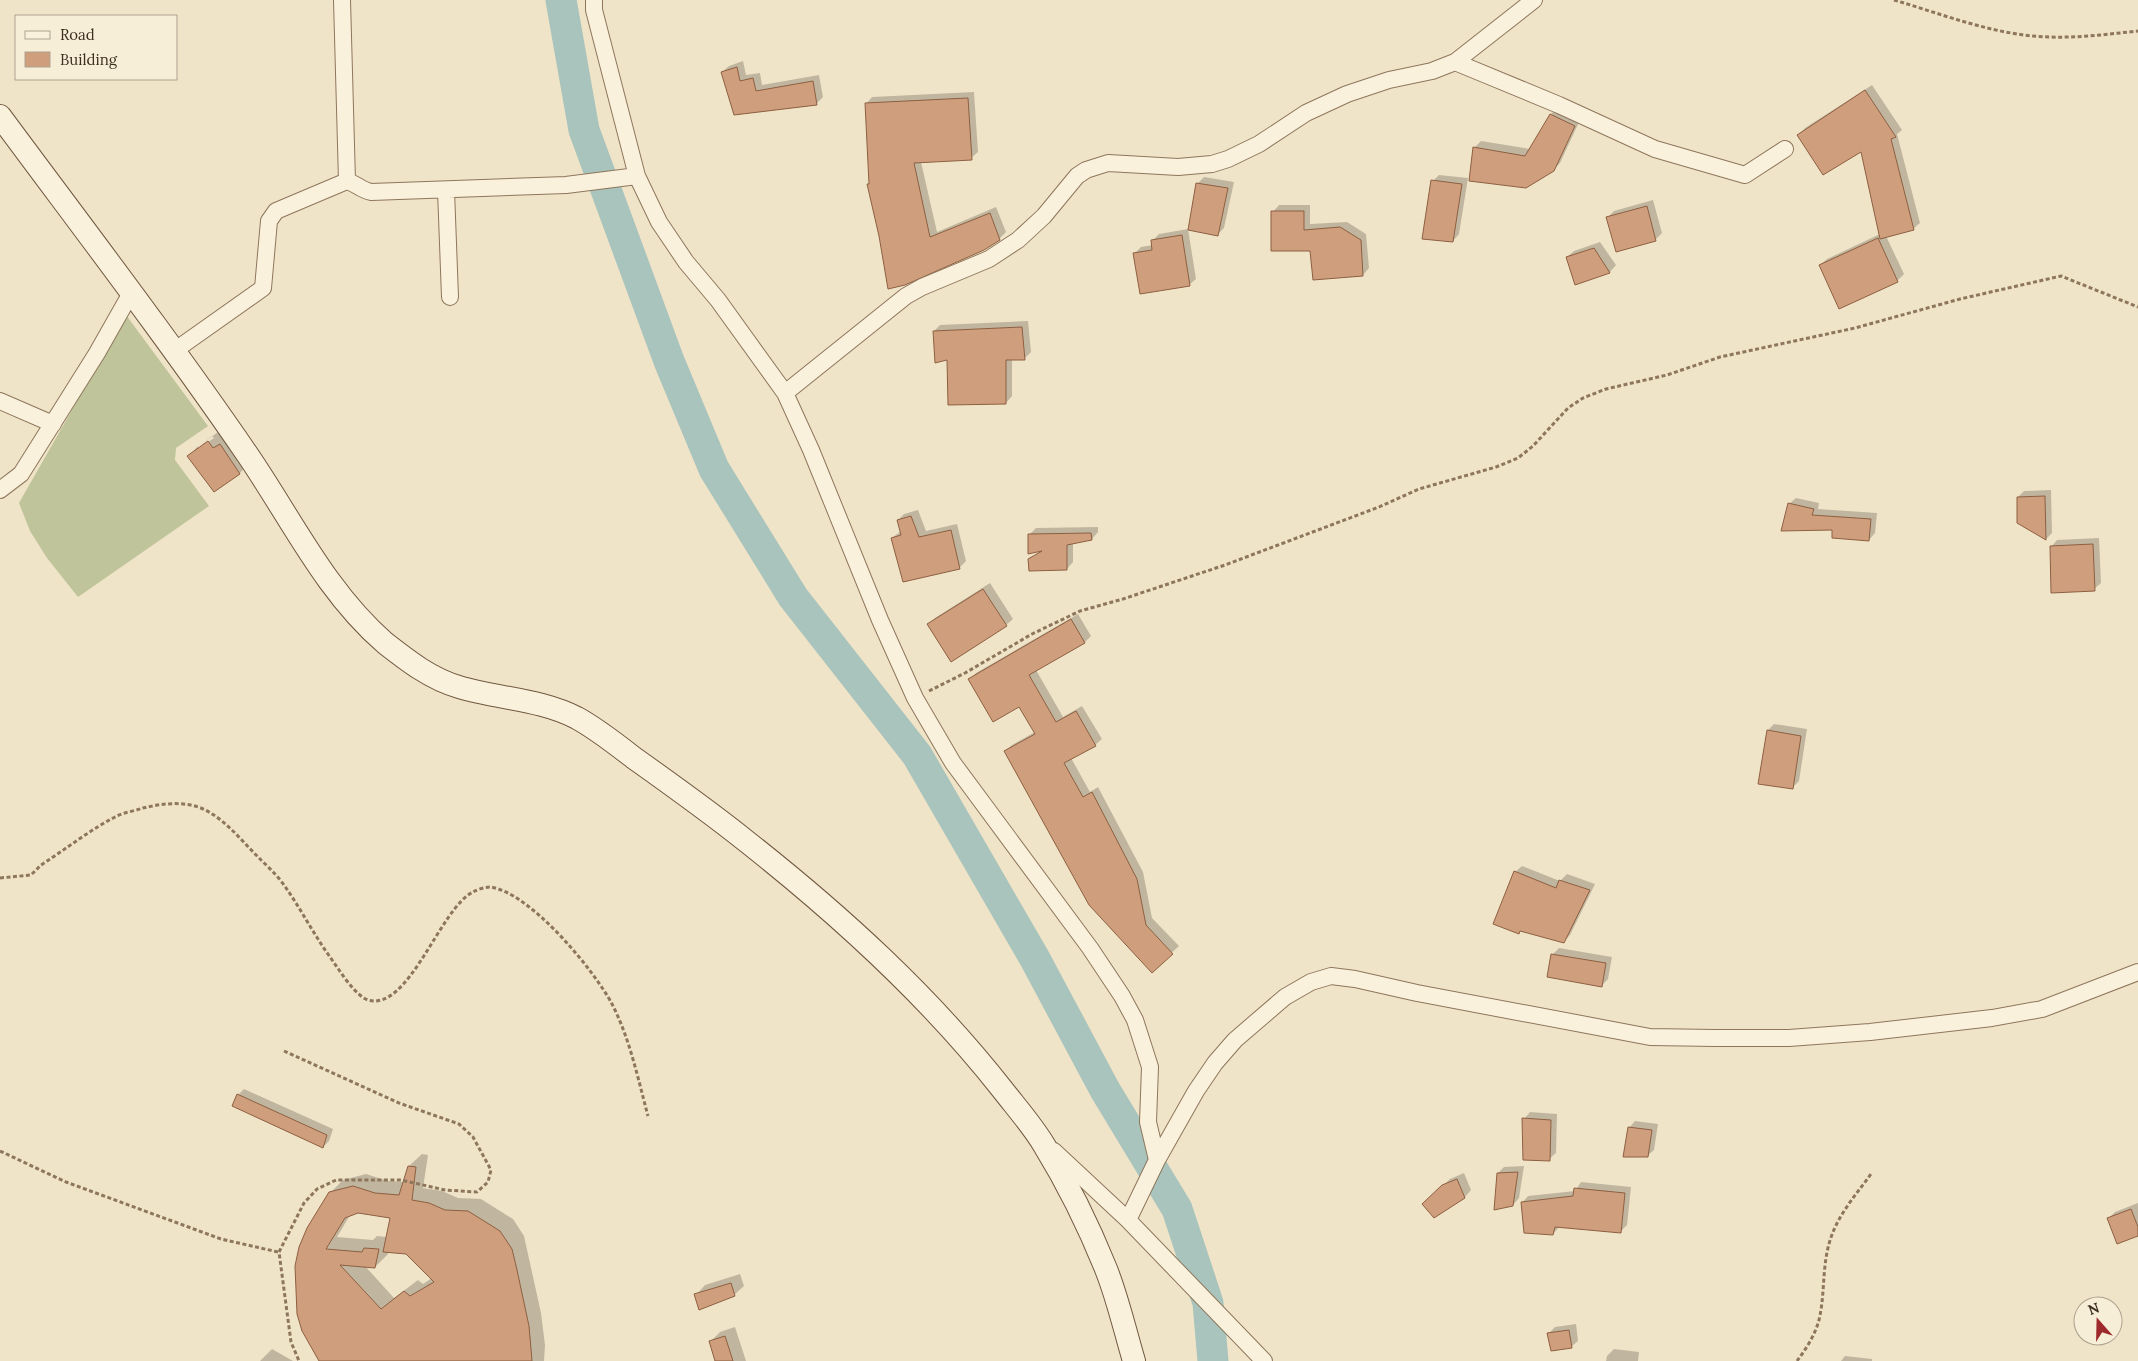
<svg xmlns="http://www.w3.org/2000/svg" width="2138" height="1361" viewBox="0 0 2138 1361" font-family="Lora,serif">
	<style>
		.cemetery { fill: #bfc49a }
		.shadow { fill: #0003; fill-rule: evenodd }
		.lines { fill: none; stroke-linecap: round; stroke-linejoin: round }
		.river { stroke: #a9c4bc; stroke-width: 31 }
		.building { fill: #cf9f7d; stroke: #8d5f41; fill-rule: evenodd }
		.street-casing { stroke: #8d765c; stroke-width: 18 }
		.secondary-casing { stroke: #6f573f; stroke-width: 24 }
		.path { stroke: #8d765c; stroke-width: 3; stroke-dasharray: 4 2.5; stroke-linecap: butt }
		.street { stroke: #faf1dc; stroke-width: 16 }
		.secondary { stroke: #faf1dc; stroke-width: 22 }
	</style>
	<rect width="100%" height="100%" fill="#f0e4c8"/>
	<!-- cemetery -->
	<path class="cemetery" d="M126,315L208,426L176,448L175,460L209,506L78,597L47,558L30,531L19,503Z"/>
	<!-- shadow -->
	<path class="shadow" d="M743,61L746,75L760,73L762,85L819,75L823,97L817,103L735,113L722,72L729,66Z
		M1872,85L1902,130L1897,134L1920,223L1913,229L1886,236L1904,274L1897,281L1840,307L1820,265L1827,259L1880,234L1862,150L1799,135L1805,128Z
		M974,92L978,152L971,158L921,162L937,232L996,207L1006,232L999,239L905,284L870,183L866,104L872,97Z
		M1558,108L1580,120L1560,163L1553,170L1474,148L1481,141L1530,149L1551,114Z
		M1439,175L1468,178L1459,234L1453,241L1433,181Z
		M1204,177L1234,182L1224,228L1217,235L1197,184Z
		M1653,200L1662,233L1656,239L1617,250L1608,217L1614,211Z
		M1279,205H1310V224L1347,222L1366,234L1369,268L1363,275L1312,250L1273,212Z
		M1188,229L1196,279L1189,285L1135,253L1141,247L1153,245L1152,241L1159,234Z
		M1600,242L1616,265L1610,272L1576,283L1567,257L1574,251Z
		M1028,321L1031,352L1024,359H1012V396L1006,403L934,331L940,325Z
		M218,432L249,463L240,473L214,491L189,456L198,446V449L214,438L212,436L199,446Z
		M2051,490L2052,533L2046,539L2018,497L2024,491Z
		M1796,498L1819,503L1818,509L1877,513L1875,533L1869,540L1834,529L1789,504Z
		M918,510L926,531L957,524L966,561L959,568L892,538L901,531L898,520L904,514Z
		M1098,527V532L1092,539L1073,543V562L1067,569L1030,560L1042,550L1029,535L1036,528Z
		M2099,538L2101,583L2094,589L2051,547L2057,540Z
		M990,583L1013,619L1006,625H929L935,618Z
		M1078,614L1091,636L1085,642L1036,670L1063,717L1082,706L1102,739L1095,745L1071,758L1090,792L1098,787L1143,872L1152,918L1179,946L1152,971L1005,751L1012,745L1035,732L1020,705L970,680L976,673Z
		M1774,724L1807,729L1799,781L1792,788L1768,730Z
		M1522,866L1560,881L1567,874L1595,884L1570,935L1564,941L1521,930L1518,933L1515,872Z
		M1559,948L1612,957L1608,979L1601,986L1552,955Z
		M244,1089L333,1129L329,1141L323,1147L238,1095Z
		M1530,1112L1557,1114L1556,1153L1549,1159L1524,1119Z
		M1635,1121L1658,1124L1654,1150L1647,1156L1629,1128Z
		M422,1154L428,1155L423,1188L442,1191L458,1198L481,1199L513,1219L524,1236L541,1313L545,1345L544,1361H321L303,1330L330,1193L343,1180L366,1174L388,1181L404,1182L409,1166ZM358,1212L391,1217L387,1237L377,1236L373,1240L337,1237L350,1215ZM388,1251L407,1253L432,1278L423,1284L418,1280L394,1298L365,1266L375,1267L388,1254Z
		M1524,1166L1519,1198L1513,1205L1498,1173L1504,1167Z
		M1464,1173L1471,1190L1465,1197L1424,1204L1450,1179Z
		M1581,1182L1631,1187L1627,1225L1620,1232L1560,1226L1553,1234L1522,1203L1528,1196L1575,1191Z
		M2138,1203V1235L2109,1218L2115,1212Z
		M740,1274L744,1286L734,1295H696L705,1285Z
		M1576,1324L1578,1341L1571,1347L1548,1334L1555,1327Z
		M735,1327L746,1361H716L710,1342L720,1332Z
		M272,1349L293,1361H260Z
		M1614,1349L1639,1352L1638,1361H1606L1607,1356Z
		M1845,1356L1872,1359V1361H1841Z"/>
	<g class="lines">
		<!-- river -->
		<path class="river" d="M561,0L584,130L669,361L714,469L793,597L917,755L1035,959L1105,1090L1177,1209L1208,1303L1213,1361"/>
	</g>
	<!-- building -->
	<path class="building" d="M737,67L740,81L753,78L756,91L813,81L817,105L734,115L721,72Z
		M1865,90L1896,137L1891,139L1914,230L1880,239L1861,152L1823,175L1797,135Z
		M968,98L972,160L914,163L930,237L990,213L1000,240L984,250L905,285L888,289L879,236L867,184H869L865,103Z
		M1550,114L1575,126L1554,171L1526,188L1469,181L1473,147L1525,156Z
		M1431,180L1462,184L1453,242L1422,239Z
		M1196,183L1228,188L1218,236L1188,230Z
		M1647,206L1656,241L1616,252L1606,217Z
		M1271,211H1304V230L1340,227L1361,240L1363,276L1313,280L1310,251H1271Z
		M1182,235L1190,286L1140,294L1133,253L1152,250L1151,240Z
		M1878,238L1898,282L1839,309L1819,265Z
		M1594,248L1610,273L1575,285L1566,257Z
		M1022,327L1025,360H1006V404L948,405L947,360L935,363L933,331Z
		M208,441L213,448L220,444L240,474L214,492L187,456Z
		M2045,496L2046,540L2017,523V497Z
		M1788,503L1814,509L1812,515L1871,519L1869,541L1832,538V530L1781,531Z
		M911,516L919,537L951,530L960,569L903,582L891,538L901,535L897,520Z
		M1091,533L1092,540L1067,545V570L1029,571L1028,559L1042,551L1028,554V534Z
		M2093,544L2095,591L2051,593L2050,546Z
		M983,589L1007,626L951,662L927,624Z
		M1071,619L1085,643L1029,675L1056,722L1076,711L1096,746L1064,763L1083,797L1092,792L1137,879L1146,925L1173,954L1152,973L1089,905L1004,751L1035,734L1019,707L993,722L968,679Z
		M1767,730L1801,736L1793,789L1758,784Z
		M1514,871L1556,888L1559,880L1590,890L1564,943L1520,931L1519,934L1493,924Z
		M1551,954L1606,963L1602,987L1547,977Z
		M237,1094L327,1135L323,1148L232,1106Z
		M1522,1118L1551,1120L1550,1161L1523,1160Z
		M1628,1127L1652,1130L1648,1157H1623Z
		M408,1166L416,1167L412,1200L429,1203L445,1210L468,1211L500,1231L512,1249L517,1270L529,1326L532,1361H319L302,1331L297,1314L295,1266L299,1247L307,1228L329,1192L353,1186L375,1193L399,1195ZM358,1213L390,1218L383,1252L406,1254L434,1282L410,1296L404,1291L381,1309L340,1265L375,1268L379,1249L364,1248L362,1252L326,1249L345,1218Z
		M1518,1172L1513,1206L1494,1210L1497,1173Z
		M1457,1179L1465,1198L1434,1218L1422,1204L1442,1185Z
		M1574,1188L1625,1193L1621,1233L1555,1227L1553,1235L1524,1233L1521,1202L1573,1196Z
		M2131,1209L2138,1227V1236L2117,1244L2107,1218Z
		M731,1283L735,1296L699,1310L694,1294Z
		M1569,1330L1572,1348L1551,1351L1547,1333Z
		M725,1336L733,1361H715L709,1341Z"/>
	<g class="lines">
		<defs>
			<path id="street" d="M342,0L347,181C357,184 361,190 371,192L566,185L637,176
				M594,0V10L637,176L659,222L686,262L718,300L785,393L811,450L880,620L915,698L953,763L1090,948L1122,996L1135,1020L1150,1067L1148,1122L1157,1160
				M1455,62L1559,105L1655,149L1745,175L1785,149
				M446,190L450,297
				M174,351L263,288L269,221L276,211L347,181
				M785,393L906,296L922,287L989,259L1018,240L1044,216L1077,176L1086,170L1108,163L1178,167L1212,164L1228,159L1259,144L1306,113L1347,94L1389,80L1432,71L1455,62L1534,0
				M0,401L53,424
				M0,490L21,474L97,353L131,293
				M1054,1151L1128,1220L1264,1361
				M1128,1220L1157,1160L1196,1091L1215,1063L1235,1040L1285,997L1311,982L1331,976L1355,979L1417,993L1650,1037L1715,1038H1789L1870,1032L1992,1018L2042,1009L2138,972"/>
			<path id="secondary" d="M0,116C83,228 168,339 247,454C291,518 325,591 385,643C408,661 431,679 459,687C499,699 540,699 577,718C597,729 616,744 634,758C672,785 710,812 746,841C840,915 928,995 1002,1089C1016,1107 1032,1125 1044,1145C1068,1184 1089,1227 1106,1269C1118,1299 1125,1331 1134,1361"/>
		</defs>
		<!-- street casing -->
		<use href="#street" class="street-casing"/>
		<!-- secondary casing -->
		<use href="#secondary" class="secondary-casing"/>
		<!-- path -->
		<path class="path" d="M1894,0C1945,15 1997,36 2050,37C2080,38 2109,34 2138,31
			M929,691L965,673L1032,634L1080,611L1123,599L1225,565L1379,507L1419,489L1496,467L1518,458L1533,446L1568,408L1583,398L1606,389L1667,375L1720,357L1855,328L1960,299L2061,276L2138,307
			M0,878L31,875L41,865C66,849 91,829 117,816C125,812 135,811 143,808C164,803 189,800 209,812C228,823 243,842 259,858C266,865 274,872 281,881C299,905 312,932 330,957C338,968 355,996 368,1000C409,1012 440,908 473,892C478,889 486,887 490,887C530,892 594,970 612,1004C630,1039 638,1079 648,1116
			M284,1051L399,1103L459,1124L473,1137L491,1170L488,1182L477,1192L445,1190L401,1180H336L317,1189L304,1203L279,1252L291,1342L299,1361
			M0,1151L66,1182L221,1239L278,1252
			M1797,1361C1806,1349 1815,1335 1819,1320C1825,1295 1822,1269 1829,1244C1836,1217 1855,1196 1871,1174"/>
		<!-- street -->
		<use href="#street" class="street"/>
		<!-- secondary -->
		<use href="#secondary" class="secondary"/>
	</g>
	<!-- legend -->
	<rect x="15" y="15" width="162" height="65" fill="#f7eed8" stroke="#ada18e"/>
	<rect x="25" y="31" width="25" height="8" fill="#faf1dc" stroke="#ada18e"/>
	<text x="60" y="40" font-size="15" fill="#3d2e20">Road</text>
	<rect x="25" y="52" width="25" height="15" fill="#cf9f7d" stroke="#ada18e"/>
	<text x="60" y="65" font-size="15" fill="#3d2e20">Building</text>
	<!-- north arrow -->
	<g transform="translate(2098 1321) rotate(340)"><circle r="24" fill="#f7eed8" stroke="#ada18e"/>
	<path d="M0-4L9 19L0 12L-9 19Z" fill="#9e2a2b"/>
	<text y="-8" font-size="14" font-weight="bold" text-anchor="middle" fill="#3d2e20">N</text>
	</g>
</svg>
